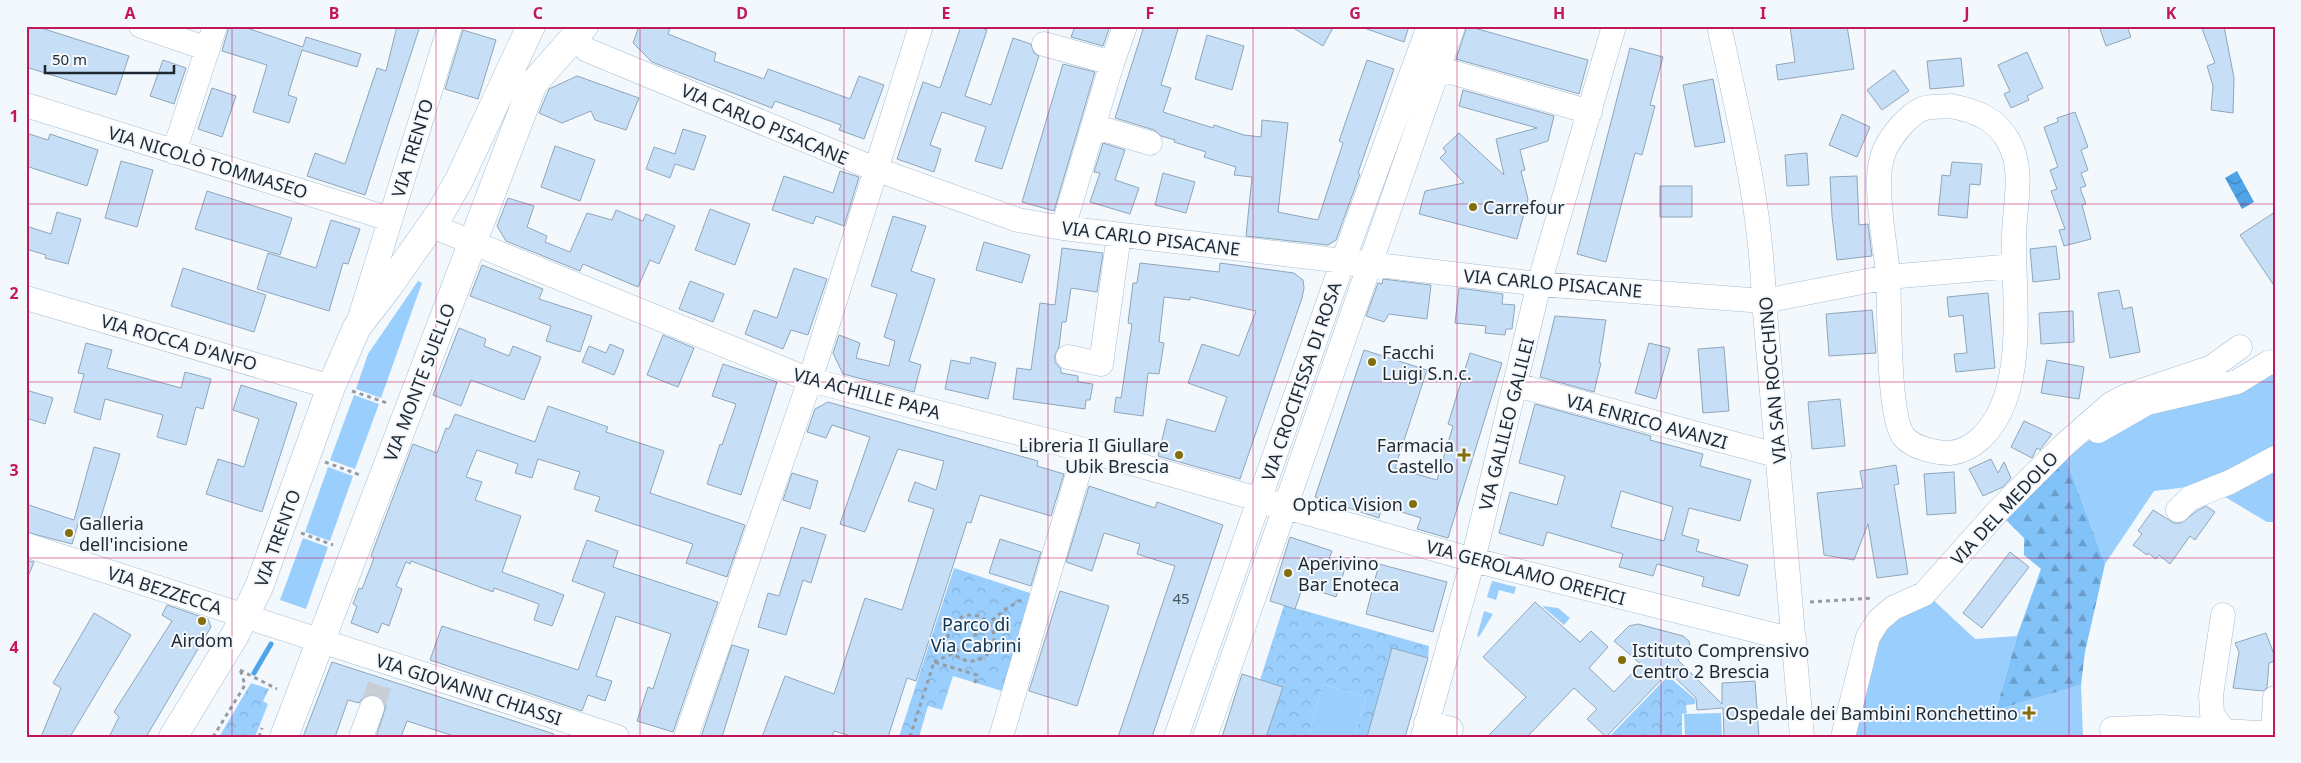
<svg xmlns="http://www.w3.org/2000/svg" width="2301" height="763" viewBox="0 0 2301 763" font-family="'Noto Sans',sans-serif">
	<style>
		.grass { fill: #9acefc }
		.forest { fill: url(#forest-firs) }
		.park { fill: url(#park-crowns) }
		.water { fill: url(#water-waves) }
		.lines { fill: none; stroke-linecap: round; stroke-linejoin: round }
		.stream { stroke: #4fa3e7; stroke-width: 5 }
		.building { fill: #c6dff6; stroke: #8ea6bb; fill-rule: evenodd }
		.minor-tunnel { stroke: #c9ced4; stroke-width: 24; stroke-dasharray: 24 12; stroke-linecap: butt }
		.minor-casing { stroke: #a4bdd2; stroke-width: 25 }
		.major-casing { stroke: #a4bdd2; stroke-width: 29 }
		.path { stroke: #959ca2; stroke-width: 3; stroke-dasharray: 4 4; stroke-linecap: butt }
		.minor { stroke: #fff; stroke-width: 24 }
		.major { stroke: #fff; stroke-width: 28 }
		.grid { fill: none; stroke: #c2185b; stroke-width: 1; stroke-opacity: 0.55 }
		.poi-dot { fill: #826e0b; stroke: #f3f8fd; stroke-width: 2 }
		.labels { text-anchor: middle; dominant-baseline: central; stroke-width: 4; stroke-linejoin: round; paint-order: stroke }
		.number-label { font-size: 15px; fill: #495662 }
		.street-label { font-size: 18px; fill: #1f2831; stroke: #f3f8fd }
		.poi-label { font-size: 18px; fill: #1f2831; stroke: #f3f8fd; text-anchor: start }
		.park-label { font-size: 18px; fill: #0e324d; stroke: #f3f8fd }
		.neatline { fill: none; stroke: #c2185b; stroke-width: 2 }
		.grid-label { font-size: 16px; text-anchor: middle; font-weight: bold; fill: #c2185b }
	</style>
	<defs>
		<pattern id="forest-firs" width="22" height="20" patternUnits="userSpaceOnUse" patternTransform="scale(1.25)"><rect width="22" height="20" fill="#81c2f9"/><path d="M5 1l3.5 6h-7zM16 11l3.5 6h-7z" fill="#699eca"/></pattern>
		<pattern id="park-crowns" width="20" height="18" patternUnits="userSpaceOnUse" patternTransform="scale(1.25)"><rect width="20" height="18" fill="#9acefc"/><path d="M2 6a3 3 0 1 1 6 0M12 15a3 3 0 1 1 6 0" fill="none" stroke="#84b1d8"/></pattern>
		<pattern id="water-waves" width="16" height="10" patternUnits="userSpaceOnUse" patternTransform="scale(1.25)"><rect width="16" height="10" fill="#4fa3e7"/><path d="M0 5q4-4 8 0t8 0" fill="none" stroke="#4185bc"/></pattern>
	</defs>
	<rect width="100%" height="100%" fill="#f3f8fd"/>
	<!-- grass -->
	<path class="grass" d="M418,281L422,283L381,398L356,389L368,354Z
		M2275,366V522H2267L2205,485L2154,491L2105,564L2065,456L2098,435Z
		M354,395L379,404L355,469L330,460Z
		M328,467L353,476L330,541L305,532Z
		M303,538L328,547L306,609L280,600Z
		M1492,581L1516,587L1514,594L1499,590L1496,600L1487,597Z
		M1929,596L1975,639L2017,636L1996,710L2081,685L2083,737H1853C1860,711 1873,639 1891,623C1902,613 1917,605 1929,596Z
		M1542,606L1558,608L1570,618L1564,625Z
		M1484,611L1493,614L1479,637L1477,636Z
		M1323,684L1366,697L1354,737H1308Z
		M1721,713L1722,737H1685L1684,714Z"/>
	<!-- forest -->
	<path class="forest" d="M2065,456L2105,564L2085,652L2081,685L1996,710L2017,636L2041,569L2024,555V538L2000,514Z"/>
	<!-- park -->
	<path class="park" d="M954,568L1033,594L1002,691L953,676L942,710L928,706L919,737H899Z
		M1284,605L1429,646L1428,658L1392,648L1367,737H1354L1366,697L1323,684L1308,737H1222L1242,674L1260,680Z
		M1668,676L1695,699V704L1686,705L1687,713L1682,714V737H1609Z
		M251,683L269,689L263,701L268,704L255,737H219Z"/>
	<!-- water -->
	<path class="water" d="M2237,171L2254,202L2242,209L2225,178Z"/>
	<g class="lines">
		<!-- stream -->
		<path class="stream" d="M254,673L271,644"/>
	</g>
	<!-- building -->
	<path class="building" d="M26,26H35L129,56L116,95L26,67Z
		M229,26H241L303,47L306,37L361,54L357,67L302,50L288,95L297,98L289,123L253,112L267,65L222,51Z
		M397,26H420L365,195L307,176L315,153L345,164L377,68L386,71Z
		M639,26H671L668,34L716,53L714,61L764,79L768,69L850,99L859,76L884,85L864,139L839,130L841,125L775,101L772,108L652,62L633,43Z
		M961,26H976L987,30L965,96L991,105L1013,38L1031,44L1034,53L1039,56L1002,169L975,161L986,127L942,112L930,145L941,149L934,172L897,159L923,82L940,88Z
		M1075,26H1110L1103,46L1071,37Z
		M1144,26H1169L1178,29L1161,85L1171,88L1163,112L1213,128L1214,125L1244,135L1261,137L1262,120L1288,123L1278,212L1318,220L1343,143L1339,141L1367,60L1394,69L1358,173L1360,174L1336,240L1328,245L1246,236L1252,177L1234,175L1236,167L1204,157L1206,152L1174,142L1175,140L1161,136L1154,130L1115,118Z
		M1290,26H1334L1323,46Z
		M1364,26H1409L1404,42L1364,28Z
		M1467,26L1588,60L1579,94L1456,59Z
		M1790,26H1847L1854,69L1778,80L1776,65L1795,62Z
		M2099,26H2127L2131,37L2106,46Z
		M2201,26H2224L2234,78L2233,113L2211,110L2213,86L2207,66L2215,63Z
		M463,30L496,40L478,99L445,89Z
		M1207,35L1244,46L1232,90L1195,79Z
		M1630,48L1663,57L1650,105L1655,106L1642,155L1635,153L1606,262L1577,254Z
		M2027,52L2043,88L2027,96L2029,100L2011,108L2004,94L2010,91L1998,65Z
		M1961,58L1964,86L1930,89L1927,61Z
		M163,60L186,68L174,104L150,96Z
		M1063,64L1095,72L1054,211L1022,202Z
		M1894,70L1909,91L1882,110L1867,90Z
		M577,76L639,98L626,130L595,120L591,111L562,123L539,113L549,89Z
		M1713,79L1725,142L1695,147L1683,85Z
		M212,88L236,96L222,137L198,129Z
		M1463,90L1554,116L1548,141L1520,150L1525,170L1521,171L1528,199L1517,239L1419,214L1425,191L1464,183L1440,158L1446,152L1443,148L1459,133L1504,175L1496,139L1537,128L1459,106Z
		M2075,112L2088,147L2081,150L2088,170L2081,173L2086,186L2080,188L2086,204L2082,205L2091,239L2064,246L2059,230L2065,229L2051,191L2057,189L2050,170L2058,167L2044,127L2058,122L2057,118Z
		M1842,114L1870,127L1857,157L1829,145Z
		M683,129L706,136L694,170L675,164L670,178L646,169L654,147L675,154Z
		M26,133L48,140L50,134L98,150L87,186L26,166Z
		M1103,143L1125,150L1115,180L1139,188L1130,214L1090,202L1100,173L1094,172Z
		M555,146L595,160L580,201L541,187Z
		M1807,153L1809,185L1787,186L1785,155Z
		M121,161L153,170L137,227L105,218Z
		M1952,162L1982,164L1980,185L1970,184L1967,218L1938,215L1942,175L1950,176Z
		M840,171L859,177L844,226L816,216L813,224L772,210L784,176L833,193Z
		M1163,173L1195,182L1186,213L1155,205Z
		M1857,176L1859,225L1868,224L1872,256L1837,260L1832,216L1830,177Z
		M1660,186H1692V217H1660Z
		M207,191L292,218L280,255L195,229Z
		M508,198L534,206L527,227L547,236L545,242L570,252L587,213L612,220L616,210L643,221L646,214L675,226L659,264L650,260L638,287L583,264L580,271L506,241L497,226Z
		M710,209L750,224L735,265L695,250Z
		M57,212L81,219L68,264L45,258L46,255L26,249V226L51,234Z
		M2275,212V287L2240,235Z
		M893,216L926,226L911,271L935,279L909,361L921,365L914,392L843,374L833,353L839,335L860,343L856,358L889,366L895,341L884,337L897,294L871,286Z
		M331,220L360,229L348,264L343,263L329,311L257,289L268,253L316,268Z
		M984,242L1030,255L1022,283L976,270Z
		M2056,246L2060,279L2033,282L2030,249Z
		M1062,248L1103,253L1097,292L1071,288L1066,322H1062L1059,347L1055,355V362L1061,369V373L1078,376V382L1093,384L1090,400H1086L1085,409L1013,399L1017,368L1031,370L1040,303L1055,305Z
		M1140,263L1219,272L1220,263L1294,273L1303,280L1304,288L1302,298L1240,479L1158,456L1167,419L1215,432L1227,397L1188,383L1202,344L1239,356L1256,311L1190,297V300L1164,297L1159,342L1164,343L1159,374L1148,373L1143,416L1114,412L1116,397L1121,398L1132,324L1128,323L1133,283H1137Z
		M482,265L543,289L539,299L592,316L580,352L546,341L551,326L470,296Z
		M183,268L266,295L254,332L171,306Z
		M794,268L827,279L808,335L791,330L783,349L745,334L754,310L777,318Z
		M1383,279L1431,285L1427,319L1389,314L1384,322L1366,316L1378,283L1382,284Z
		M690,281L724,294L713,322L679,309Z
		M1459,288L1503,294L1502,304L1515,305L1512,329H1506L1505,335L1485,333L1486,326L1455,323Z
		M2119,290L2123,309L2132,307L2140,352L2110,358L2098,293Z
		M1988,293L1995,368L1956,372L1954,354L1967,353L1963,315L1949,317L1947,297Z
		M1872,310L1876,353L1829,356L1826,314Z
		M2073,311L2074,342L2041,344L2039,313Z
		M1555,316L1606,320L1599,363H1601L1594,392L1540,377Z
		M459,328L486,339L484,346L509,356L513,346L541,357L524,400L471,380L461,406L433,395Z
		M663,335L694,348L678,387L647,375Z
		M86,343L112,350L107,368L181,388L185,372L211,379L203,409L196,407L186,445L157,437L163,415L105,399L100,420L74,412L84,374L78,373Z
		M1649,343L1670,348L1656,399L1635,393Z
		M610,344L624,350L614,375L582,362L589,346L606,353Z
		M1724,347L1729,411L1703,413L1698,349Z
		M1364,350L1427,370L1395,468L1437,480L1453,426L1448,424L1470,353L1502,363L1448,538L1417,529L1421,518L1382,506L1379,518L1315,497Z
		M971,357L996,363L988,399L945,389L951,360L970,364Z
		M2047,360L2084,367L2079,399L2041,393Z
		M723,364L777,382L741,495L707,484L720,444L722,445L736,404L712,396Z
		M241,385L297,403L262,512L206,494L218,459L244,467L259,419L233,410Z
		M26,390L53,398L45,424L26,418Z
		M1840,399L1845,446L1812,449L1808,402Z
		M828,402L1038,461L1037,466L1064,474L1051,516L980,495L971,523L967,522L916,681L907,678L888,737H854L834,731L832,737H762L785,676L834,694L865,598L902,610L934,509L908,501L915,482L936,490L944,461L898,449L865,532L840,524L870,437L832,425L826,438L807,432L815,409Z
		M1535,404L1651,436L1650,440L1703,454L1700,466L1751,480L1740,521L1689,508L1682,535L1699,540L1696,551L1748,565L1739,596L1702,586L1704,577L1657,564L1653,576L1619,567L1623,554L1547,532L1543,546L1499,533L1510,492L1557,505L1565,476L1519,463ZM1621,491L1673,507L1664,541L1611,527Z
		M548,406L608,427L606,432L664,451L650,493L745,525L727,577L686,563L693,544L595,511L600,497L574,489L580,472L538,459L532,478L515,473L518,464L477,450L466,477L482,482L475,500L521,516L502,572L564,595L552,626L534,620L539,604L494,588L493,592L411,561L410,564L406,562L396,586L402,589L389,626L382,623L378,633L351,623L357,606L353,604L359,588L362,589L374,558L371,556L413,444L437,453L446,428L449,429L455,414L535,442Z
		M2024,421L2052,434L2040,450L2037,448L2032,458L2011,447Z
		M94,447L120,454L98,527L79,521L72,544L26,532V504L74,520Z
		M1991,459L1998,473L2004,462L2011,478L2003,487L1983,496L1969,469Z
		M1896,465L1899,484L1894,485L1908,574L1877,578L1868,524L1854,560L1824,555L1817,493L1863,488L1860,471Z
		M1954,472L1956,513L1927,515L1924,474Z
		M792,473L818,481L810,509L783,500Z
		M1089,486L1155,508L1157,502L1223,525L1152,737H1118L1175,566L1137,554L1140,544L1104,533L1092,571L1066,562Z
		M2206,506L2215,512L2195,540L2190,536L2170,564L2159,555L2156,559L2148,553L2147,555L2133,545L2142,534L2138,531L2153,510L2174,523H2181L2198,510Z
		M801,527L826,535L811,583L803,580L786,635L758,627L768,593L779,596Z
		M1290,537L1332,551L1329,559L1346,565L1336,597L1303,586L1295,609L1270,601Z
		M1000,539L1041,552L1031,586L989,573Z
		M587,540L618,551L613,567L718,602L673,732L637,721L648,687L653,689L671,634L616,616L596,676L612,681L605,701L588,695L582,711L430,660L442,626L578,670L605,593L572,581Z
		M2010,552L2029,567L1982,628L1963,613Z
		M26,560L34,562L27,579H26Z
		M1379,564L1447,582L1433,632L1366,614Z
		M1060,591L1109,606L1077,706L1029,691Z
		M1535,602L1580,642L1591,631L1608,647L1589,668L1614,692L1641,664L1614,641L1629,626L1638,624L1683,636L1689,641L1690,646L1678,660L1722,704V683L1755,681L1759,737H1724L1723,708L1697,710L1696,698L1669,672L1606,737L1587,719L1597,709L1574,688L1527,737H1487L1526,697L1483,657Z
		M167,605L208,619L211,627L146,737H109L119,717L114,712L172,621L162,615Z
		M94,613L131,635L70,737H41L61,688L53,683Z
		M2266,633L2275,657V661L2269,663L2267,688L2263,691L2233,688L2239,652L2235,643Z
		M732,645L749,650L722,737H701Z
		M1392,648L1428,658L1405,737H1367Z
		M332,662L554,734L553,737H457L407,721L401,737H376L386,706L382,699L370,694L364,697L359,703L348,700L335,737H303Z
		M1242,674L1283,687L1266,737H1222Z"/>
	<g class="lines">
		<!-- minor-tunnel -->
		<path class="minor-tunnel" d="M372,708L382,678"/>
		<defs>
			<path id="minor" d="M141,26L208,49
				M1719,26C1739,117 1761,207 1764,301L1802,737
				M573,38L587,50L875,169L1018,220L1063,228L1539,284L1764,301L1888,277L2014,266
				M1044,44L1112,63
				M1423,64L1590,112
				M26,105L390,219
				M1951,106C1976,111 1996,118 2009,142C2025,172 2014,206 2014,238C2013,298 2029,394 1980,439C1972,446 1961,452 1950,453C1937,453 1913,448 1904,437C1887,416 1890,306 1888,274C1885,243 1878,210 1879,178C1879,170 1882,157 1885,149C1892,135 1907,116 1922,109C1929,106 1942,107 1951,106Z
				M1093,126L1150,143
				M174,152L215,26
				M432,226L810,380L1085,450L1473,560L1794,640
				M1063,228L1112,63L1125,26
				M26,298L331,387
				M359,321L450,26
				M1068,357L1101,364L1119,235
				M1516,385L1779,456
				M2091,423L2098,431L2147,403L2237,382L2268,363L2275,362
				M2178,510L2190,498L2230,482L2275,458
				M26,545L617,737
				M2223,615L2211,695L2212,714L2224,731L2275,734
				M1426,723L1451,729
				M2112,729L2161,727L2224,731
				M2273,734L2275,698
				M361,737L372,708
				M686,737L810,380L921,26
				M1001,737L1085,450
				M1176,737L1343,261L1429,26
				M1205,737L1453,26
				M1423,737L1473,560L1539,284L1614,26
				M1843,737L1868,637L1878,621L1893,608L1924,594L1998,511L2063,446L2111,404L2126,396L2212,367L2240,347"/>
			<path id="major" d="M173,737L235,635L259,587L331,387L357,327L388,287L442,210L459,180L531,26
				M284,737L533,84L584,26"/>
		</defs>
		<!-- minor casing -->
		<use href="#minor" class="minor-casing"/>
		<!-- major casing -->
		<use href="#major" class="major-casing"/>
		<!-- path -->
		<path class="path" d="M352,391L387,403
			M325,462L360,475
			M301,533L333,545
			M1810,602L1873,598
			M948 638a23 23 0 1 1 46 0a23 23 0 1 1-46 0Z
			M993,646L1006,650
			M934,662L954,653L1004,610L1021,600
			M240,670L277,689
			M213,737L245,685L240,669
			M259,737L262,728
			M910,737L934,662L977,675L974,686"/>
		<!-- minor -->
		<use href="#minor" class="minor"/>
		<!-- major -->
		<use href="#major" class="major"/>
	</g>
	<!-- grid -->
	<path class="grid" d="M232,26V737M436,26V737M640,26V737M844,26V737M1048,26V737M1253,26V737M1457,26V737M1661,26V737M1865,26V737M2069,26V737M26,204H2275M26,382H2275M26,558H2275"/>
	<!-- markers -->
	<g class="poi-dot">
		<circle cx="1473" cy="207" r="5"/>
		<circle cx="1372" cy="362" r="5"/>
		<circle cx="1179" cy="455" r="5"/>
		<path d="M1461.5 447.5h5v5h5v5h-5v5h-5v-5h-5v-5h5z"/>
		<circle cx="1413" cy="504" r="5"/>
		<circle cx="69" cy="533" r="5"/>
		<circle cx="1288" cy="573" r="5"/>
		<circle cx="202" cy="621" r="5"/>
		<circle cx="1622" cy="660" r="5"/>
		<path d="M2026.5 705.5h5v5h5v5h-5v5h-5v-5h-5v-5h5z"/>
	</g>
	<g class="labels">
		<!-- number labels -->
		<g class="number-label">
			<text x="1181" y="598">45</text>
		</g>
		<!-- street labels -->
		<g class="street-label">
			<text transform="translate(765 124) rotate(23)">VIA CARLO PISACANE</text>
			<text transform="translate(412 148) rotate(-73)">VIA TRENTO</text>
			<text transform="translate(208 162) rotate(17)">VIA NICOLÒ TOMMASEO</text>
			<text transform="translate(1151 238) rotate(7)">VIA CARLO PISACANE</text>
			<text transform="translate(1553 283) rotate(5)">VIA CARLO PISACANE</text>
			<text transform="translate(179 342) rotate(16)">VIA ROCCA D'ANFO</text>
			<text transform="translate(1772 380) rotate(-95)">VIA SAN ROCCHINO</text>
			<text transform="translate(1301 381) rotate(-71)">VIA CROCIFISSA DI ROSA</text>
			<text transform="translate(419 382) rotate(-69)">VIA MONTE SUELLO</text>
			<text transform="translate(867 393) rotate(15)">VIA ACHILLE PAPA</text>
			<text transform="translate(1647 421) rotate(15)">VIA ENRICO AVANZI</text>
			<text transform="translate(1506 424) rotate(-76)">VIA GALILEO GALILEI</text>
			<text transform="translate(2004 508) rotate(-47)">VIA DEL MEDOLO</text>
			<text transform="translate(277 538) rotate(-70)">VIA TRENTO</text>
			<text transform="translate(1526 572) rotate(15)">VIA GEROLAMO OREFICI</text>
			<text transform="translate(165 590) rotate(18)">VIA BEZZECCA</text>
			<text transform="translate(469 689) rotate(18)">VIA GIOVANNI CHIASSI</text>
		</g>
		<!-- poi labels -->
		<g class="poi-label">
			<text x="1483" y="207">Carrefour</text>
			<text x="1382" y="352">Facchi<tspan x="1382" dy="21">Luigi S.n.c.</tspan></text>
			<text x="1169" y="445" text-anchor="end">Libreria Il Giullare<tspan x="1169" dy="21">Ubik Brescia</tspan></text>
			<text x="1454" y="445" text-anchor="end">Farmacia<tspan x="1454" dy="21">Castello</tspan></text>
			<text x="1403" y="504" text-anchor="end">Optica Vision</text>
			<text x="79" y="523">Galleria<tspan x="79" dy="21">dell'incisione</tspan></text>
			<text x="1298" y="563">Aperivino<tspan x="1298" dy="21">Bar Enoteca</tspan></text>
			<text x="202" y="640" text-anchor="middle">Airdom</text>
			<text x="1632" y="650">Istituto Comprensivo<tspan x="1632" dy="21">Centro 2 Brescia</tspan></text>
			<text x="2018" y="713" text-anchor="end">Ospedale dei Bambini Ronchettino</text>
		</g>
		<!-- park labels -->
		<g class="park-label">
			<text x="976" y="624">Parco di<tspan x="976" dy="21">Via Cabrini</tspan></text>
		</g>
	</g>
	<!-- border -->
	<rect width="2301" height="763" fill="none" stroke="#f3f8fd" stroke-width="55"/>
	<!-- scale -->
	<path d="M45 65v8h129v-8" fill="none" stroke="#1f2831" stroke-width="2.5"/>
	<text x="52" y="65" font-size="15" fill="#1f2831" stroke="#f3f8fd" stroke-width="4" paint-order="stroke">50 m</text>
	<rect x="28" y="28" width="2246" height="708" class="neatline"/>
	<g class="grid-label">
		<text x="130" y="19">A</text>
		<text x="334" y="19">B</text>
		<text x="538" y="19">C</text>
		<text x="742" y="19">D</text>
		<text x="946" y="19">E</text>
		<text x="1150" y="19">F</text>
		<text x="1355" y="19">G</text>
		<text x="1559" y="19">H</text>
		<text x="1763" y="19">I</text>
		<text x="1967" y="19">J</text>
		<text x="2171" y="19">K</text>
		<text x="14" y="122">1</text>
		<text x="14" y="299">2</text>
		<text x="14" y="476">3</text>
		<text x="14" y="653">4</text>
	</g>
</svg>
